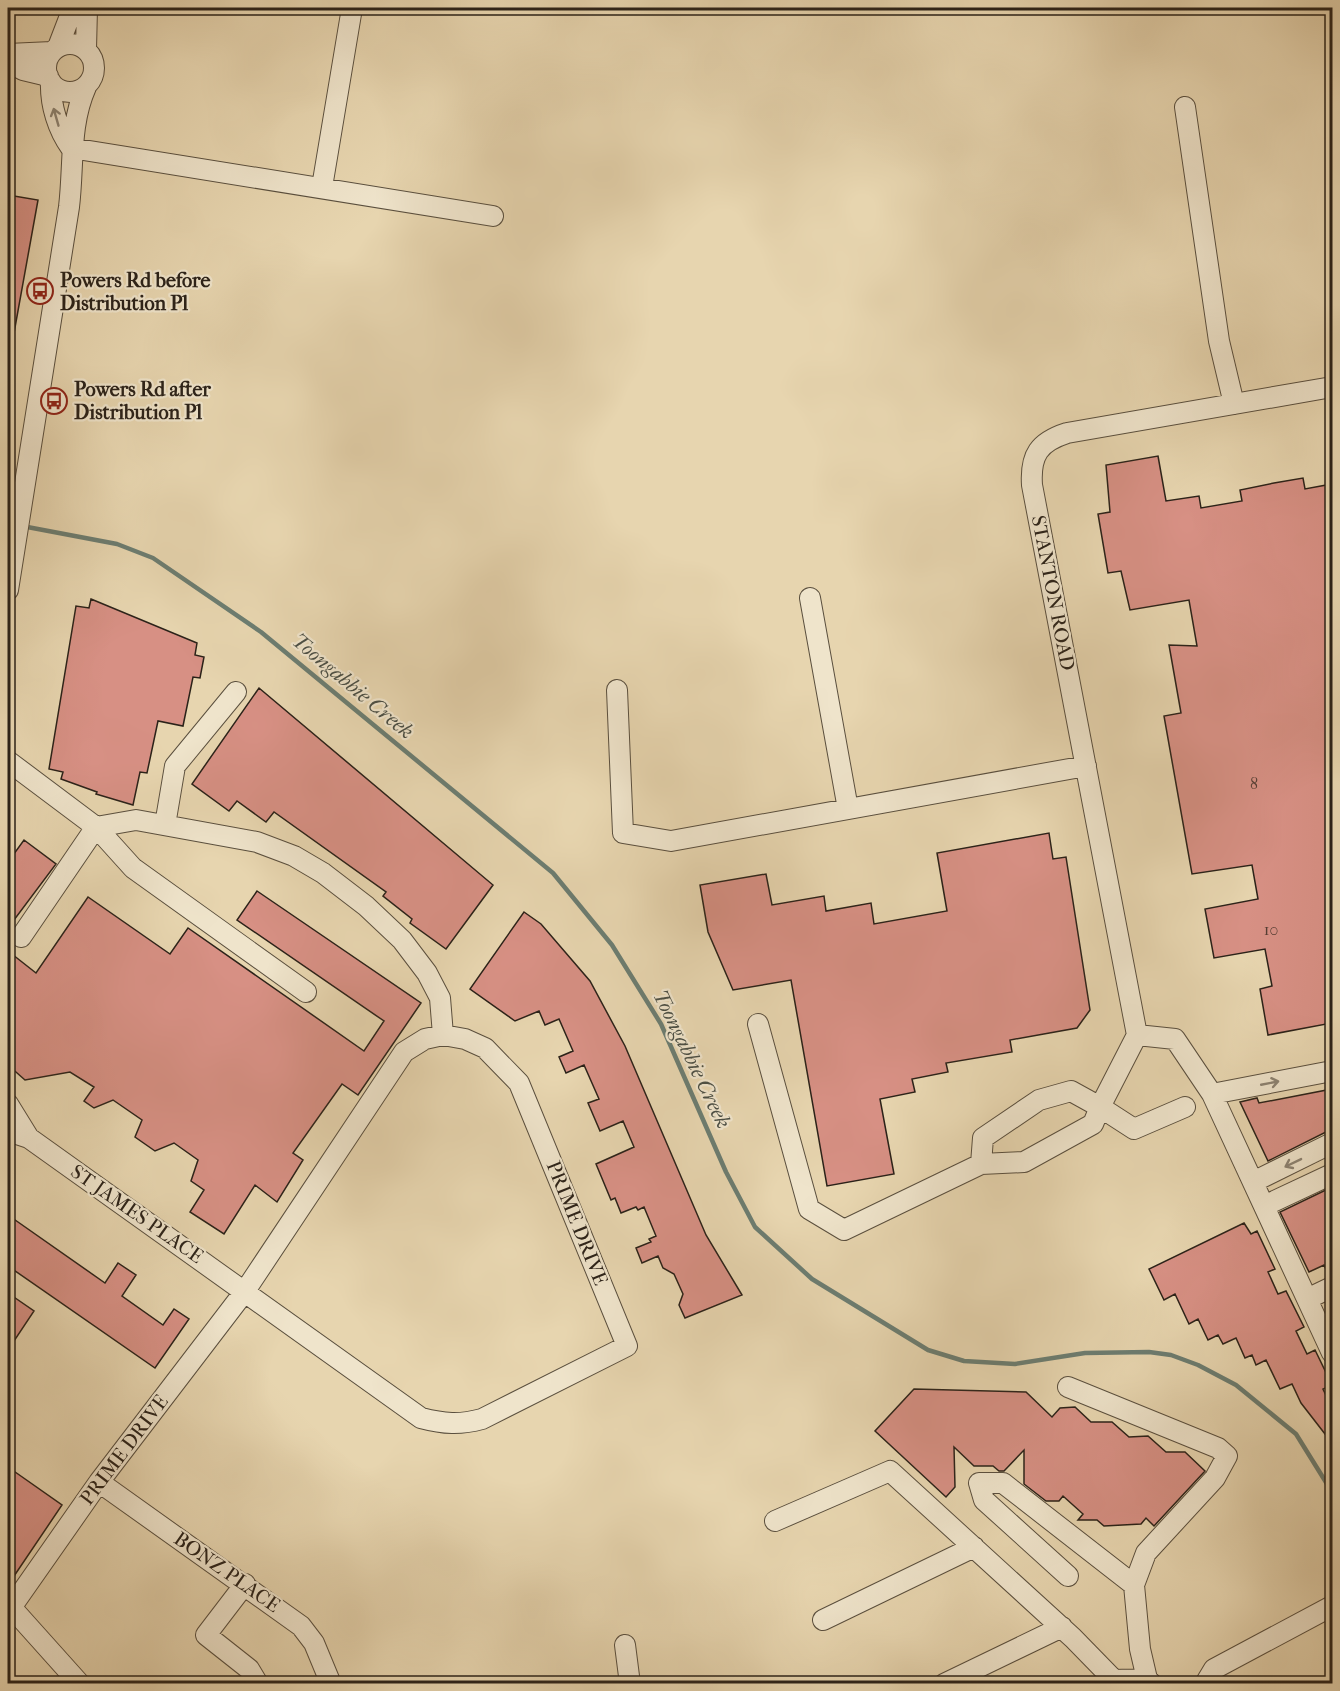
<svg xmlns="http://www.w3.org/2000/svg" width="1340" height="1691" viewBox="0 0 1340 1691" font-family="'IM FELL French Canon',serif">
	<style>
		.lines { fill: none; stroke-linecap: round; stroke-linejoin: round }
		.stream { stroke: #6c7d71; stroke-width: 4.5 }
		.building { fill: #d79084; stroke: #2b2219; stroke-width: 1.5 }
		.minor-casing { stroke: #5a4f3e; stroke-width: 22 }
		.minor { stroke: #efe4cb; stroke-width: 20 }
		.oneway { stroke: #8d8372 }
		.labels { text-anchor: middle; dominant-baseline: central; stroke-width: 4.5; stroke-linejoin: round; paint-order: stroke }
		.number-label { font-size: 16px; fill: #563e34 }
		.poi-label { font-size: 20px; font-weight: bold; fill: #2b2219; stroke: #efe4cb; text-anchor: start }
		.street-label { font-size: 20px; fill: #2b2219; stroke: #efe4cb }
		.water-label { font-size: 21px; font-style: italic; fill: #4b4f45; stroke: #efe4cb }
	</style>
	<rect width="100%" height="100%" fill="#e7d5af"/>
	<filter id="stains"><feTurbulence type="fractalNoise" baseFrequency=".00333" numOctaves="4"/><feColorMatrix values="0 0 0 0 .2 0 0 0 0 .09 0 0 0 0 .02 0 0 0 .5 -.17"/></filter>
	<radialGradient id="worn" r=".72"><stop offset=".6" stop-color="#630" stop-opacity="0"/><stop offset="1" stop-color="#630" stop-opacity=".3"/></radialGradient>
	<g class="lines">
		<!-- stream -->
		<path class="stream" d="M22,526L117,544L153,558L261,632L553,873L612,945L661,1024L726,1172L755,1227L812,1279L928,1350L964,1361L1015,1364L1085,1353L1149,1352L1171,1355L1198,1365L1236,1385L1296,1434L1332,1492"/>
	</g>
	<!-- building -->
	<path class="building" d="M8,195L38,200L14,333H8Z
		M1158,456L1166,501L1199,496L1201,508L1242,501L1240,490L1274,483L1303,478L1305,489L1332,484V1023L1268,1035L1260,989L1272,986L1265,949L1214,958L1205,909L1258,899L1252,865L1192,874L1164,716L1181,713L1169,645L1197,646L1189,600L1130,610L1121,571L1108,573L1098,514L1110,512L1106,465Z
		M91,599L197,643L195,655L204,657L200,678L193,677L183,726L158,721L147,773L140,772L133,805L96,794L97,792L61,779L63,772L49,769L76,606L89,608Z
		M259,688L493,885L446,949L410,923L412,919L383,896L386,892L274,812L266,822L237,801L229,811L192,784Z
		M1049,833L1053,859L1066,857L1090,1010L1077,1028L1010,1040L1012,1052L946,1063L948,1072L912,1079L915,1092L880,1099L894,1174L827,1186L791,980L733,990L708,932L700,885L766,874L772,905L824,896L826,911L871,903L874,924L947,911L937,853Z
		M24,840L56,864L8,928V862Z
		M257,891L421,1003L358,1095L342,1084L293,1153L303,1160L277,1202L255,1185L224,1234L190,1212L204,1190L191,1181L198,1160L174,1143L155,1151L135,1137L142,1120L113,1100L94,1108L84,1101L94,1087L70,1072L25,1080L8,1065V951L36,973L88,897L170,954L188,928L364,1051L384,1021L237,920Z
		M524,912L541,924L590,981L625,1046L706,1235L742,1295L685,1318L679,1305L683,1294L674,1274L663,1268L658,1256L642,1263L636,1248L651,1242L649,1239L656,1236L644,1207L638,1210L636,1207L621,1213L615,1198L611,1200L596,1164L634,1147L623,1121L600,1131L588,1103L599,1099L584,1065L566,1073L559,1057L573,1051L559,1019L545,1025L539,1011L515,1021L470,989Z
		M1332,1089V1129L1268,1161L1240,1102L1257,1098L1259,1103Z
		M1332,1187V1275L1329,1276L1324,1265L1309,1272L1280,1212Z
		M8,1215L105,1283L118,1263L136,1275L122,1296L163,1325L174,1309L189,1319L155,1368L8,1266Z
		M1244,1223L1251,1234L1257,1231L1275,1269L1268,1272L1278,1294L1286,1291L1304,1327L1296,1331L1307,1354L1315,1350L1332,1385L1323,1389L1332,1408V1443L1301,1403L1292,1384L1280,1389L1266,1360L1256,1365L1252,1355L1245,1358L1236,1338L1223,1344L1218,1335L1208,1340L1198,1319L1189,1324L1175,1294L1164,1300L1149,1269Z
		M8,1293L34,1311L8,1350Z
		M914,1389L1026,1392L1052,1417L1060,1408L1075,1407L1091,1422H1112L1129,1437L1148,1436L1166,1452H1185L1205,1471L1154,1526L1146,1518L1141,1524L1104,1526L1097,1520H1078L1083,1514L1063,1496L1059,1501H1046L1024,1484V1450L1004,1471H999L993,1466H974L954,1447L955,1487L946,1497L875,1431Z
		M8,1467L62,1505L8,1585Z"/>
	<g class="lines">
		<defs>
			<path id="minor" d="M46 68a24 24 0 1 1 48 0a24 24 0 1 1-48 0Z
				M58,47L73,8
				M86,49L87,8
				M8,54L52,52
				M8,62L23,70L48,76
				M51,82C50,105 58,130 71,148
				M1185,107L1219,341L1234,404
				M71,148L493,216
				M322,187L352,8
				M8,590L69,207C74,166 69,125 86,87
				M810,598L848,809
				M617,690L623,833L671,841L1086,766
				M8,761L96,827L133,868L306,992
				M165,825L175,766L236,692
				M21,937L96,827L136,820L257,842L294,856L323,873L366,906L402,940L427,973L440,998L443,1035
				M758,1024L809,1209L844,1230L981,1164
				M1137,1035L1032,485C1030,455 1039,442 1067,433L1332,387
				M1137,1035L1175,1039L1212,1094L1332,1353
				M1137,1035L1100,1107L1134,1129L1185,1107
				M1071,1091L1100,1107L1093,1124L1024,1162L981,1164L983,1138L1039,1100Z
				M1212,1094L1332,1071
				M8,1104L29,1138
				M8,1131L29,1138L421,1418C444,1424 460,1425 482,1419L627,1346L519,1083L485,1048L465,1039L443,1035L425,1039L404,1052L245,1291L99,1482L8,1612
				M1253,1182L1332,1143
				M1264,1206L1332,1174
				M1307,1299L1332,1287
				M1068,1387L1218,1448L1227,1456L1215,1478L1146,1553L1134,1585L1140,1649L1147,1679L1152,1684
				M99,1482L301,1626L314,1643L331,1684
				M775,1521L890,1471L1073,1638L1114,1680L1147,1679
				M1068,1576L984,1500L979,1483H1003L1134,1585
				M245,1584L206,1635L249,1669L258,1684
				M11,1607L80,1684
				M823,1620L974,1547
				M625,1645L630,1684
				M944,1684L1062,1627
				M1205,1684L1214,1669L1332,1606"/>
		</defs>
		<!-- minor casing -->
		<use href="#minor" class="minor-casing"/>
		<!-- minor -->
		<use href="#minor" class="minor"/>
	</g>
	<!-- one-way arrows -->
	<defs><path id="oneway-shaft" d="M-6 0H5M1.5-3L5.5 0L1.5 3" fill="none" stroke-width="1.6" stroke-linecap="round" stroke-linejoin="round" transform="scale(1.5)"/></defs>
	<g class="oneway">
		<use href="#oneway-shaft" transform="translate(56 117) rotate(-106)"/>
		<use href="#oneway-shaft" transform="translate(1270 1083) rotate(-11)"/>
		<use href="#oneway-shaft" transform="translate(1293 1163) rotate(154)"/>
	</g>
	<!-- icons -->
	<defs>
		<symbol id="bus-ring" viewBox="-11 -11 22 22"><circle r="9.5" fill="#efe4cb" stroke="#8f2418" stroke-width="1.5"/><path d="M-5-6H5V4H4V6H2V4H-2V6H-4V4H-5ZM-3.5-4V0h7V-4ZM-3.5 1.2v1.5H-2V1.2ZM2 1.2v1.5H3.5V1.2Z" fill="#8f2418"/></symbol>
	</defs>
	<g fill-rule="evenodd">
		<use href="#bus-ring" x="25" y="276" width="30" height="30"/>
		<use href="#bus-ring" x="39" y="386" width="30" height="30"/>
	</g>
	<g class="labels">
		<!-- number labels -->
		<g class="number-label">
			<text x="1254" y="783">8</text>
			<text x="1271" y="929">10</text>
		</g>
		<!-- poi labels -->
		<g class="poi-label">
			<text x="60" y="280">Powers Rd before<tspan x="60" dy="23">Distribution Pl</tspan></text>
			<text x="74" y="389">Powers Rd after<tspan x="74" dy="23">Distribution Pl</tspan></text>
		</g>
		<!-- street labels -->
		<g class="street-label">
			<text transform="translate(1053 593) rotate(79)">STANTON ROAD</text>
			<text transform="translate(137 1214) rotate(35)">ST JAMES PLACE</text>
			<text transform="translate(577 1223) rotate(68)">PRIME DRIVE</text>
			<text transform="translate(124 1450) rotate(-53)">PRIME DRIVE</text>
			<text transform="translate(227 1572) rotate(35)">BONZ PLACE</text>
		</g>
		<!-- water labels -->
		<g class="water-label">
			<text transform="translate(353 686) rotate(40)">Toongabbie Creek</text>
			<text transform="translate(692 1059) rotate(64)">Toongabbie Creek</text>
		</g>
	</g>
	<!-- margin -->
	<rect width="1340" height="1691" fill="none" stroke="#e7d5af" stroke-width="30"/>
	<rect x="9" y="9" width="1322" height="1673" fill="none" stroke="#2b2219" stroke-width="3"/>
	<rect x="15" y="15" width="1310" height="1661" fill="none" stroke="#2b2219" stroke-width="1.5"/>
	<rect width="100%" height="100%" filter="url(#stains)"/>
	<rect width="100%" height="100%" fill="url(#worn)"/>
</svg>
